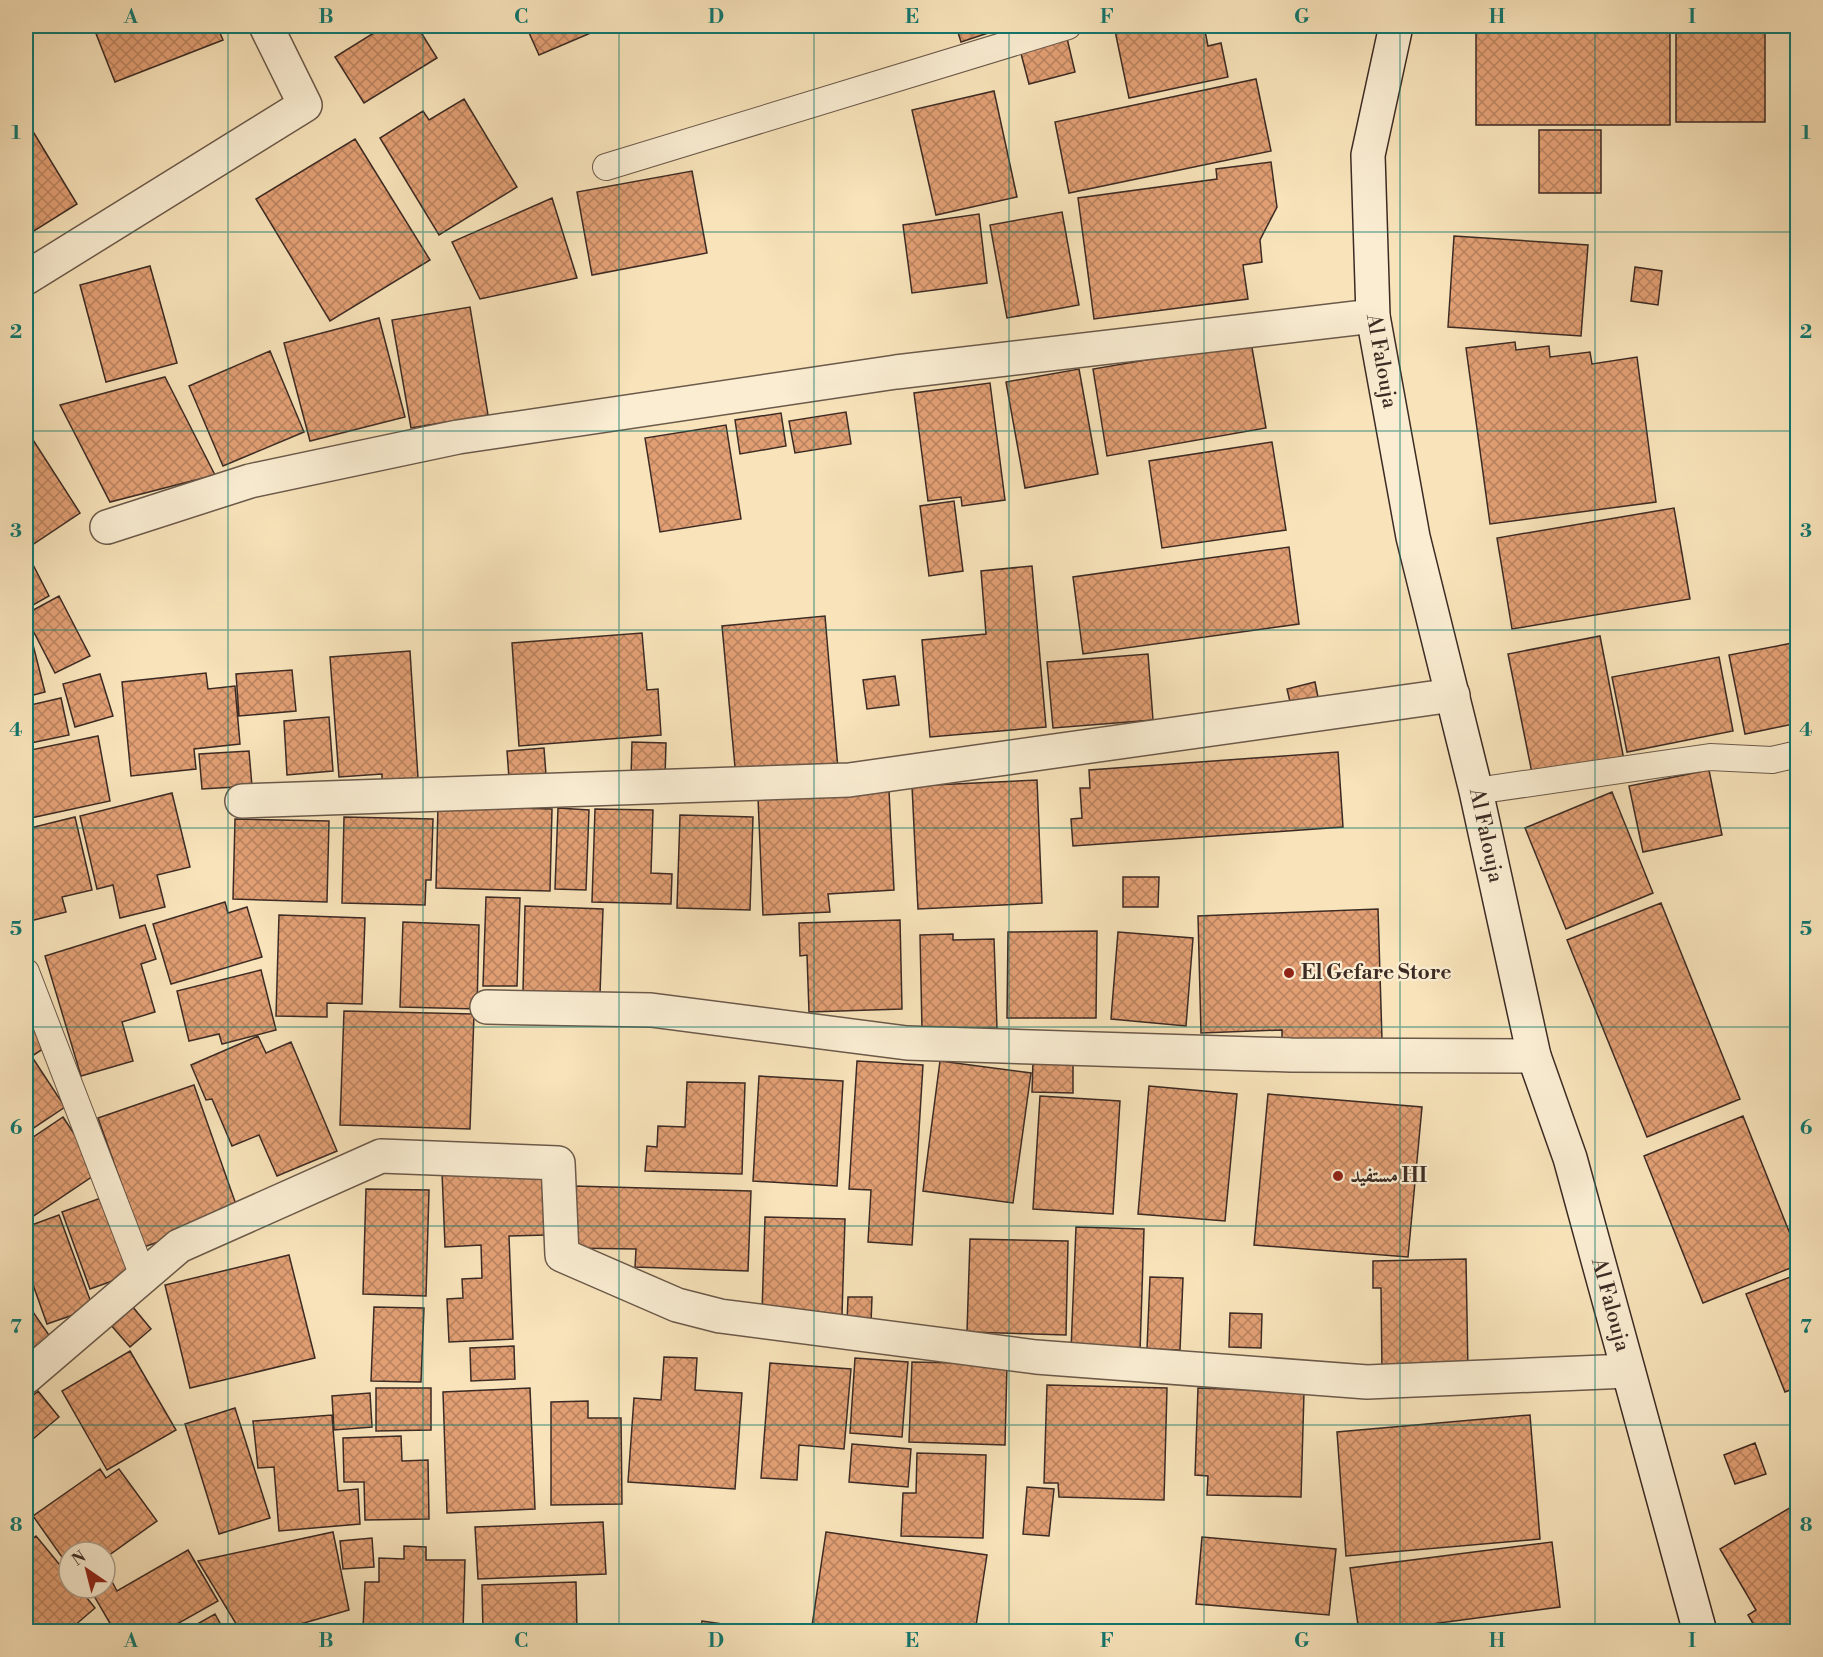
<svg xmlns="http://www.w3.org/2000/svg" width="1823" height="1657" viewBox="0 0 1823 1657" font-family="'Libre Bodoni',Amiri,serif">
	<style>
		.building { fill: url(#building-cross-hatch); stroke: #3c2b24; stroke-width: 1.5 }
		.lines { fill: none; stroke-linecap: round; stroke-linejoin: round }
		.lane-casing { stroke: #6b594a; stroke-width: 28 }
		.street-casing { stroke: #6b594a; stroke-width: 36 }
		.secondary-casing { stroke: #3c2b24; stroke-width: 36 }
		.lane { stroke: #faedd2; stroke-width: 26 }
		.street { stroke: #faedd2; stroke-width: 33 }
		.secondary { stroke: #faedd2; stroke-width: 33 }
		.grid { fill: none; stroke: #0f766e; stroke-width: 1.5; stroke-opacity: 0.55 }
		.poi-dot { fill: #8f2418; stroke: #faedd2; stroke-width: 2 }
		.labels { text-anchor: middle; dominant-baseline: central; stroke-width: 4.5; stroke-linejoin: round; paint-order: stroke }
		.street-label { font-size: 21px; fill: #3c2b24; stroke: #faedd2 }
		.poi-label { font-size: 21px; font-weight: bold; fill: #3c2b24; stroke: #faedd2; text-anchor: start }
		.neatline { fill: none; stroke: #0f766e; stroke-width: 2 }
		.grid-label { font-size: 20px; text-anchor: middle; font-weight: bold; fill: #0f766e }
	</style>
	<defs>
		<pattern id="building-cross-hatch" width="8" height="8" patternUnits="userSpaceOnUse" patternTransform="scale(1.5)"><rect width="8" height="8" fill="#e29f74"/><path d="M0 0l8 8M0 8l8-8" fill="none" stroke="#b8825f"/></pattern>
	</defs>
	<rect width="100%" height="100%" fill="#f8e3ba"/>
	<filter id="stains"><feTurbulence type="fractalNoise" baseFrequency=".00333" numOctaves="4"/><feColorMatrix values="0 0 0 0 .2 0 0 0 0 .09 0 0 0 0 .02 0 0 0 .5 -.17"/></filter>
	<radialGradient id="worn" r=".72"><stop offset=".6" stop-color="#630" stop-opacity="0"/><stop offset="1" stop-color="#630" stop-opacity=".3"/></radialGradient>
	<!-- building -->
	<path class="building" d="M93,26H217L223,40L115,82Z
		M385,26H417L437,58L364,103L335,57Z
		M526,26H607L539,55Z
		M956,26H1009L961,42Z
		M1114,26H1204L1208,46L1221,43L1228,77L1129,98Z
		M1476,26H1670V125H1476Z
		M1676,26H1765V122H1676Z
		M1066,34L1075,72L1029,84L1019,46Z
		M1256,79L1271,151L1069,193L1055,122Z
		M994,91L1017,197L936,215L912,110Z
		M464,99L517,187L439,235L380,138L423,111L429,120Z
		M26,120L77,204L26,236Z
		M1539,130H1601V193H1539Z
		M355,139L430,260L330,321L256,199Z
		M1271,162L1277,207L1260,240L1262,262L1243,265L1248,299L1094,319L1078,198L1217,179L1216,169Z
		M692,171L707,253L592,275L577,192Z
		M552,198L577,278L480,299L452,242Z
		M1062,212L1079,305L1007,318L990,225Z
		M979,214L987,283L912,293L903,225Z
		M1454,236L1588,245L1581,336L1448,327Z
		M150,266L177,363L106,382L80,285Z
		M1635,267L1662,271L1658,305L1631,301Z
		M470,307L488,415L411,428L392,320Z
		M379,318L405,417L310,441L284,343Z
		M1251,342L1266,428L1107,456L1093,369Z
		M1515,342L1516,350L1549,346L1550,357L1590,352L1592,364L1637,357L1656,502L1490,524L1466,348Z
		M270,351L304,432L223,466L189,386Z
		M1079,369L1098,474L1025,488L1006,382Z
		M165,377L215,475L110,502L60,405Z
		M990,383L1005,500L962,506L961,497L928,501L914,393Z
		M846,412L851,444L795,453L789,421Z
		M781,413L786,446L740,454L735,420Z
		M726,425L741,519L660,532L645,438Z
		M26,429L80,513L26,549Z
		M1272,442L1286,530L1162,548L1149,461Z
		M954,501L963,571L929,576L920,506Z
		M1674,508L1690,599L1512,629L1497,538Z
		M1289,547L1299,624L1083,654L1073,577Z
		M28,555L49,596L26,609V557Z
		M1032,566L1046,727L930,737L922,640L986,634L981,571Z
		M59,596L90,656L55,673L26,617V614Z
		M825,616L838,769L736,778L722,626Z
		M642,633L647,690L658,689L661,735L519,746L512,643Z
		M1600,636L1624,760L1533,778L1508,654Z
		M31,637L45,692L26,697V639Z
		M1798,642V723L1745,734L1729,655Z
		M410,651L418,778L382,780V774L339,777L330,657Z
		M1148,654L1153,720L1053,728L1047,662Z
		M1719,657L1733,731L1627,752L1612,677Z
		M292,670L296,711L239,716L236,674Z
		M206,673L208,689L235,686L240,744L194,749L196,769L131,776L122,682Z
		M100,674L113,716L75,727L63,684Z
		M895,676L899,705L867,709L863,680Z
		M1315,682L1320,707L1293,714L1287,689Z
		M61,698L69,735L26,744V706Z
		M329,717L333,771L287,775L284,721Z
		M98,736L110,801L26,819V751Z
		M632,742L666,743L665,778L631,777Z
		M544,748L546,775L509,778L507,751Z
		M249,751L252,786L202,789L199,754Z
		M1338,752L1343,827L1073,846L1071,819L1082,818L1080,788H1090L1089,770Z
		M1709,770L1722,835L1643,852L1629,786Z
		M1037,780L1042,903L918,909L912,786Z
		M889,791L894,890L828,894L830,912L763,915L758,798Z
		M1612,792L1653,893L1566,929L1525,828Z
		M172,793L190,867L157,875L165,907L120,918L113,885L97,889L80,816Z
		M438,806L552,809L550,891L436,888Z
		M558,808L589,810L586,890L555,889Z
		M595,809L653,810L651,873L672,874L671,904L592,902Z
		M680,815L753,817L750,910L677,908Z
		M75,817L92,890L62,897L66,912L26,922V829Z
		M344,817L433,819L431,880H426L425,905L342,903Z
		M235,819L329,821L327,902L233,899Z
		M1123,877H1159L1158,907H1123Z
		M486,897L520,898L517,986H483Z
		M225,902L228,913L247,907L262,957L171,984L153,924Z
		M1661,903L1740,1099L1647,1137L1567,940Z
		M525,906L603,909L600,994L523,991Z
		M1378,909L1382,1040L1282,1044V1030L1201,1033L1198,916Z
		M279,915L365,918L362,1004L327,1003V1017L276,1016Z
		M900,920L902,1009L809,1012L807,955L800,956L799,923Z
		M403,922L479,925L477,1009L400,1007Z
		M145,925L156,959L141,964L155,1012L122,1022L133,1061L81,1076L45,956Z
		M1097,931L1096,1018H1007L1008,932Z
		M1118,932L1193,938L1186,1026L1111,1019Z
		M953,934V940L994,939L997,1028L922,1030L920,935Z
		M261,970L276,1030L222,1044L219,1034L189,1041L177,991Z
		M26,1008L49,1045L26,1060Z
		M344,1011L474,1014L470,1129L340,1125Z
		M258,1036L266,1053L291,1042L337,1151L277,1176L259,1135L232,1146L212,1099L206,1100L191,1065Z
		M34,1060L65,1107L26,1133V1065Z
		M857,1061L923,1065L912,1245L868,1242L871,1190L849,1189Z
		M940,1061L1031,1073L1013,1203L923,1191Z
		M1033,1061H1073V1093L1032,1092Z
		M759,1076L843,1081L837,1186L753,1181Z
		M687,1082L745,1083L742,1174L645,1171L647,1146L657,1147L658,1126L685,1127Z
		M194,1085L239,1213L144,1247L98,1118Z
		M1149,1086L1237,1094L1225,1221L1138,1214Z
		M1268,1094L1422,1107L1408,1257L1254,1245Z
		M1040,1096L1120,1101L1113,1214L1033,1209Z
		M1743,1116L1798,1254V1265L1703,1303L1644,1156Z
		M63,1117L99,1172L26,1221V1142Z
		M545,1168L547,1235L509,1236L513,1339L449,1342L447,1299L463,1298L462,1279L482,1278L481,1245L445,1247L442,1172Z
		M574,1186L751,1191L748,1271L635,1267L636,1249L571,1248Z
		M366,1189L429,1190L426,1296L363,1294Z
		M101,1198L129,1275L90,1289L62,1212Z
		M59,1215L93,1308L47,1324L26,1265V1227Z
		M765,1217L845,1219L842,1315L762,1313Z
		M1076,1227L1144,1229L1140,1352L1071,1350Z
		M970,1239L1068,1241L1066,1335L967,1332Z
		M289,1255L315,1358L190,1388L165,1285Z
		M1466,1259L1468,1372L1382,1373L1381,1288H1373V1261Z
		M1798,1274V1387L1785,1392L1746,1294Z
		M1150,1277L1183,1278L1180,1350L1147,1349Z
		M848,1297H872L871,1323L847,1322Z
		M26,1302L51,1338L26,1355Z
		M132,1306L151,1329L130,1347L110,1324Z
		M374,1307L424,1308L421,1382L371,1381Z
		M1230,1313L1262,1314L1261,1348L1229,1347Z
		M514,1346L515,1379L471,1381L470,1348Z
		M130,1351L176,1430L107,1470L62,1391Z
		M664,1357L697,1358L695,1390L742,1393L735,1489L628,1482L634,1398L661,1400Z
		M855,1358L908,1362L902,1437L850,1433Z
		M912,1362L1007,1364L1005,1445L909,1442Z
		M770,1363L851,1369L844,1449L799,1445L797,1480L761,1478Z
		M1047,1385L1167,1388L1164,1500L1059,1497L1058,1483H1044Z
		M376,1388H431V1430L376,1431Z
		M530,1388L535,1509L447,1513L443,1392Z
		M1198,1388L1304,1392L1301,1497L1207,1495L1208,1476L1195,1475Z
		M38,1391L59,1417L26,1445V1402Z
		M370,1393L372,1427L334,1430L332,1396Z
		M588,1401V1418H621L622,1504L551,1505V1402Z
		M235,1408L270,1518L219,1534L185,1424Z
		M332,1415L338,1491L358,1489L360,1524L279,1531L274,1467L258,1468L253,1421Z
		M1530,1415L1540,1539L1346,1556L1337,1432Z
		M401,1436L402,1461L428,1460L429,1519L365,1520L364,1482H344L343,1438Z
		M1755,1443L1766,1474L1735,1484L1724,1455Z
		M852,1444L911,1449L908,1487L849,1482Z
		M917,1453L986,1455L983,1538L901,1536L903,1493H916Z
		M100,1469L106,1478L119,1469L157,1521L105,1558V1552H69V1567L33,1516Z
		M1027,1487L1054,1489L1049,1536L1023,1534Z
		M1798,1503V1632H1758L1748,1615L1756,1610L1720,1549Z
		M603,1522L606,1574L478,1579L475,1527Z
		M333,1532L349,1610L273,1632H241L198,1561Z
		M826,1532L987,1555L975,1632H850L812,1626Z
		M36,1536L69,1576V1588H79L95,1608L67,1632H33L26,1623V1544Z
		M1202,1537L1336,1549L1329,1615L1196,1604Z
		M372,1538L374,1567L343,1569L340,1541Z
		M1552,1542L1560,1607L1371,1632H1359L1350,1568Z
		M404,1546L426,1547V1560H465L463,1632L363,1630L365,1582H379V1558L404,1559Z
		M188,1550L218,1601L168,1629L169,1632H115L90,1589L105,1588V1580L110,1578L117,1591Z
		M576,1582L577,1632H483L482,1585Z
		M215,1614L225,1632H183Z
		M702,1621L778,1632H700Z
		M1576,1626L1577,1632H1508V1629Z"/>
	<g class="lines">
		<defs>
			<path id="lane" d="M606,167L1068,26
				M1476,791L1710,757L1772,760L1798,754
				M26,972L143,1276"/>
			<path id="street" d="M26,278L305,105L266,26
				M107,527L250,481L458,437L896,372L1373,316
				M242,801L849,780L1453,695
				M487,1007L651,1010L907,1043L1291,1055L1534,1056
				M26,1377L179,1246L381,1156L558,1163L562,1255L677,1305L720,1316L1036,1357L1367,1382L1628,1371"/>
			<g id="secondary">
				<path id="s1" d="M1396,26L1368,155L1373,316L1413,537L1476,791L1534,1056L1570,1158L1700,1632"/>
			</g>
		</defs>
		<!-- lane casing -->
		<use href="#lane" class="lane-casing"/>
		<!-- street casing -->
		<use href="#street" class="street-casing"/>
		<!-- secondary casing -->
		<use href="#secondary" class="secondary-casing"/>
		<!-- lane -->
		<use href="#lane" class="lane"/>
		<!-- street -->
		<use href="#street" class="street"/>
		<!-- secondary -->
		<use href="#secondary" class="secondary"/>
	</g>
	<!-- grid -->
	<path class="grid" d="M228,26V1632M423,26V1632M619,26V1632M814,26V1632M1009,26V1632M1204,26V1632M1400,26V1632M1595,26V1632M26,232H1798M26,431H1798M26,630H1798M26,828H1798M26,1027H1798M26,1226H1798M26,1425H1798"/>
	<!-- markers -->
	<g class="poi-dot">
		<circle cx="1289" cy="973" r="6"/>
		<circle cx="1338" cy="1176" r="6"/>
	</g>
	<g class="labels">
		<!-- street labels -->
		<g class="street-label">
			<text stroke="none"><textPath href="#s1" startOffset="339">Al Falouja</textPath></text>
			<text stroke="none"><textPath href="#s1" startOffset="825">Al Falouja</textPath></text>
			<text stroke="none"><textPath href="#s1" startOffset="1311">Al Falouja</textPath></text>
		</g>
		<!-- poi labels -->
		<g class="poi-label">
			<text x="1301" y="973">El Gefare Store</text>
			<text x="1350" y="1176">مستفيد HI</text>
		</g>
	</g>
	<!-- margin -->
	<rect width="1823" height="1657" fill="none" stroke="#f8e3ba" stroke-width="66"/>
	<!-- north arrow -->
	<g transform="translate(87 1570) rotate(325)"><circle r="28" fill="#faedd2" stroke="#ae9f8c" stroke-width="1.5"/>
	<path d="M0-4.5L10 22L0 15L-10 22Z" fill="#8f2418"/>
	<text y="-9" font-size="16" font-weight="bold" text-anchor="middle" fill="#3c2b24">N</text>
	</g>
	<rect x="33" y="33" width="1757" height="1591" class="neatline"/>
	<g class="grid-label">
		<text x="131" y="23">A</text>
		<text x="326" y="23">B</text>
		<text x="521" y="23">C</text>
		<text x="716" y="23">D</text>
		<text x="912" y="23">E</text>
		<text x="1107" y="23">F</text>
		<text x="1302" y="23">G</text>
		<text x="1497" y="23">H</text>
		<text x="1692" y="23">I</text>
		<text x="16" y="139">1</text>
		<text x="1806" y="139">1</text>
		<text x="16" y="338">2</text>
		<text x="1806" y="338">2</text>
		<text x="16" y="537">3</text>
		<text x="1806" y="537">3</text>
		<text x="16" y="736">4</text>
		<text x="1806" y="736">4</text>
		<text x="16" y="935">5</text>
		<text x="1806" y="935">5</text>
		<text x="16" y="1134">6</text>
		<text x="1806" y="1134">6</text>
		<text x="16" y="1333">7</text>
		<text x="1806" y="1333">7</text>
		<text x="16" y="1531">8</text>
		<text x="1806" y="1531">8</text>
		<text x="131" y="1647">A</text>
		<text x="326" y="1647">B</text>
		<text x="521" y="1647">C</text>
		<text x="716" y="1647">D</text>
		<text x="912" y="1647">E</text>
		<text x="1107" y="1647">F</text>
		<text x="1302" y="1647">G</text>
		<text x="1497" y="1647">H</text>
		<text x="1692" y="1647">I</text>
	</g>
	<rect width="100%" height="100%" filter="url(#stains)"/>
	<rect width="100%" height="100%" fill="url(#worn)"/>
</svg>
